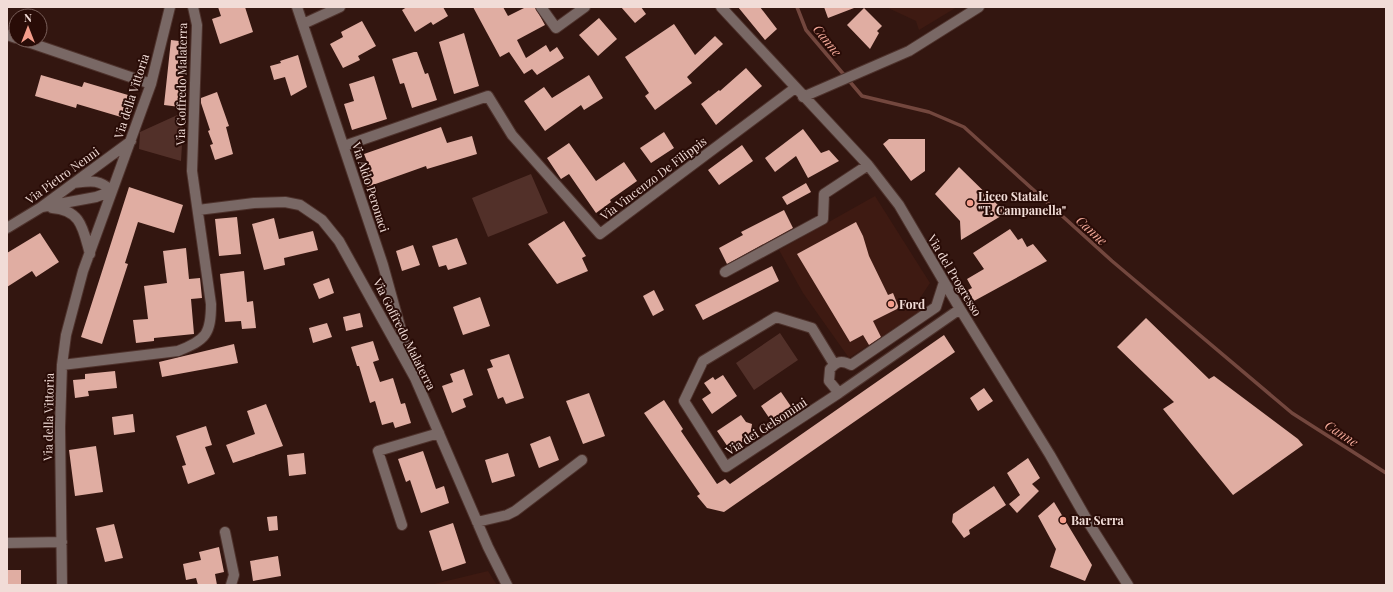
<svg xmlns="http://www.w3.org/2000/svg" width="1393" height="592" viewBox="0 0 1393 592" font-family="'Playfair Display',serif">
	<style>
		.built { fill: #3e1a12 }
		.green { fill: #523029 }
		.lines { fill: none; stroke-linecap: round; stroke-linejoin: round }
		.stream { stroke: #73473e; stroke-width: 3.5 }
		.building { fill: #e0ada2 }
		.minor-casing { stroke: #4e322c; stroke-width: 12 }
		.minor { stroke: #796865; stroke-width: 10 }
		.poi-dot { fill: #f49d8b; stroke: #290c07; stroke-width: 1.5 }
		.labels { text-anchor: middle; dominant-baseline: central; stroke-width: 4; stroke-linejoin: round; paint-order: stroke }
		.street-label { font-size: 12px; fill: #f1dcd7; stroke: #290c07 }
		.poi-label { font-size: 12px; font-weight: bold; fill: #f1dcd7; stroke: #290c07; text-anchor: start }
		.water-label { font-size: 13px; font-style: italic; fill: #f6ab9b; stroke: #290c07 }
	</style>
	<rect width="100%" height="100%" fill="#331610"/>
	<!-- built -->
	<path class="built" d="M886,7H957L919,30L916,21Z
		M875,196L930,283L920,298L922,310L849,358L803,293L779,250Z
		M488,571L497,585H430Z"/>
	<!-- green -->
	<path class="green" d="M184,112L181,161L139,149L140,132Z
		M531,174L548,213L488,237L472,198Z
		M780,333L798,360L754,390L736,363Z"/>
	<g class="lines">
		<!-- stream -->
		<path class="stream" d="M797,7L806,30L862,96L929,112L964,127L1112,261L1292,413L1386,473"/>
	</g>
	<!-- building -->
	<path class="building" d="M218,7H245L253,32L220,44L212,19L221,16Z
		M407,7H443L448,16L433,25L431,22L415,32L402,10Z
		M473,7H503L508,16L526,7H535L545,25L517,40L526,58L546,45L550,52L557,47L564,58L537,75L532,69L524,74L509,52L500,57Z
		M621,7H641L646,14L635,23Z
		M738,7H760L777,29L765,40Z
		M824,7H854V8L828,18Z
		M864,8L882,26L877,31L879,33L870,49L847,25Z
		M599,18L617,39L598,56L579,35Z
		M362,21L376,46L358,56L360,60L343,68L330,44L343,37L341,32Z
		M674,24L695,55L715,36L723,44L687,77L692,83L655,110L645,96L649,93L625,57Z
		M464,33L479,86L454,94L439,42Z
		M171,40L187,42L180,107L164,105Z
		M414,52H417L425,74L428,73L437,100L412,108L404,83L400,84L392,59Z
		M298,55L307,87L291,96L285,77L274,80L270,66L281,63L280,61Z
		M746,68L762,86L716,125L701,104L719,90L720,91Z
		M41,75L82,87L84,82L128,95L121,117L77,104L76,108L35,96Z
		M589,75L603,98L584,110L581,105L545,131L524,101L544,87L552,98Z
		M374,76L387,119L352,130L344,104L354,101L349,84Z
		M217,92L229,126L226,127L233,154L215,160L210,145L213,144L208,131L210,130L201,103V98Z
		M441,127L447,143L472,136L477,154L427,169L426,166L367,187L362,172L370,169L364,154Z
		M803,129L821,153L829,150L839,161L808,178L796,156L775,172L765,158Z
		M664,132L674,148L651,163L640,148Z
		M889,139H925V171L911,181L883,144Z
		M569,143L596,181L624,162L637,181L610,200L611,202L596,213L569,174L561,179L547,158Z
		M742,145L753,161L719,185L708,170Z
		M959,167L1006,213L961,240L960,221L935,194Z
		M806,183L811,192L787,205L782,197Z
		M129,187L183,205L174,233L138,222L125,263L128,264L102,344L81,337Z
		M784,210L793,228L727,264L719,248L743,235L741,232Z
		M237,217L241,254L219,256L215,219Z
		M274,218L279,239L313,231L318,250L284,258L285,265L264,270L252,224Z
		M564,221L586,256L582,258L588,271L557,284L528,244Z
		M856,222L863,236L869,256L888,295L893,293L899,308L873,321L881,337L869,345L863,335L850,342L797,254Z
		M1010,229L1018,240L1022,238L1027,247L1033,244L1047,261L974,301L968,290L972,288L967,279L984,269L973,253Z
		M40,233L59,262L36,277L32,271L7,287V253Z
		M457,238L467,264L448,270L446,265L439,267L432,246Z
		M413,245L420,265L402,271L396,251Z
		M186,248L189,279L200,278L202,298L191,299L194,334L154,338V341L136,343L133,320L148,319L144,286L167,283L163,251Z
		M772,266L779,281L703,320L695,305Z
		M244,271L247,302L253,301L256,328L242,329L241,321L225,322L220,274Z
		M329,278L334,293L319,299L313,284Z
		M654,290L664,310L653,316L643,296Z
		M480,297L490,326L463,335L453,307Z
		M360,313L363,327L346,331L343,317Z
		M1146,318L1209,379L1214,376L1298,439L1303,445L1233,495L1163,409L1174,402L1117,347Z
		M327,323L332,337L313,343L309,328Z
		M944,335L955,352L724,512L707,508L697,496L700,494L644,413L664,400L683,429L681,431L717,484L725,479L730,484Z
		M373,341L379,360L373,362L380,382L393,378L401,404L405,403L411,423L395,428L393,422L382,425L375,401L370,403L359,366H357L351,347Z
		M234,344L238,363L162,377L159,362Z
		M509,354L524,398L506,404L503,397L498,399L487,369L493,367L490,360Z
		M464,369L473,395L463,399L466,407L452,413L442,386L453,382L450,374Z
		M115,371L117,388L88,391L89,396L75,398L73,380L85,379V374Z
		M723,375L737,396L712,414L702,399L711,393L704,383L713,377L715,380Z
		M984,388L993,401L978,411L970,398Z
		M781,392L792,408L772,422L761,406Z
		M589,393L605,436L583,444L566,401Z
		M266,404L283,446L233,463L226,445L255,434L247,411Z
		M133,414L135,432L114,435L112,417Z
		M741,415L746,422L752,424L750,437L730,450L717,431Z
		M206,426L212,445L205,447L215,474L188,484L182,466L186,465L176,436Z
		M550,436L559,460L539,468L530,444Z
		M96,446L103,492L75,496L69,450Z
		M423,451L436,489L444,486L449,503L421,513L410,480L406,482L398,459Z
		M304,453L306,474L289,476L287,455Z
		M508,453L515,476L492,483L485,460Z
		M1028,458L1040,478L1032,484L1039,491L1017,513L1009,504L1020,495L1007,473Z
		M994,486L1006,505L969,530L970,534L964,538L952,522L953,514Z
		M1054,502L1092,565L1085,581L1050,567L1056,549L1038,516Z
		M277,516L278,530L269,531L267,517Z
		M453,523L466,563L442,571L429,531Z
		M114,524L123,558L105,562L96,528Z
		M219,547L224,572L215,574L217,585H198L196,578L186,580L183,564L201,560L199,552Z
		M278,556L281,576L253,581L250,561Z
		M7,570H21V585H7Z"/>
	<g class="lines">
		<defs>
			<path id="minor" d="M297,7L383,265L409,359
				M541,7L556,28L585,7
				M721,7L868,165L899,205L960,309L1050,455L1090,525L1128,585
				M303,24L340,7
				M7,35L16,38
				M22,40L151,84
				M803,97L909,51L979,7
				M344,146L488,96L512,135L600,234L795,88
				M42,207L96,197L112,191C99,179 91,181 74,183
				M52,208C82,210 83,230 90,254
				M198,210L254,203L285,202L300,205L322,220L339,241L415,378L488,547L507,585
				M7,228L40,208L131,141
				M725,272L823,219L824,194L868,165
				M834,364L812,328L776,317L703,361L684,401L726,467L839,393L960,309
				M62,365L178,351C206,340 211,334 211,304L192,171L197,25L193,7
				M839,393L829,381L830,369C837,361 842,360 851,365L936,307L944,282
				M477,522L507,515L515,511L582,460
				M402,525L378,451L439,433
				M225,532L234,575L231,585
				M7,543L62,542
				M62,585L60,427L62,365L66,335L83,271L151,84L170,7"/>
		</defs>
		<!-- minor casing -->
		<use href="#minor" class="minor-casing"/>
		<!-- minor -->
		<use href="#minor" class="minor"/>
	</g>
	<!-- markers -->
	<g class="poi-dot">
		<circle cx="970" cy="203" r="4"/>
		<circle cx="891" cy="304" r="4"/>
		<circle cx="1063" cy="520" r="4"/>
	</g>
	<g class="labels">
		<!-- street labels -->
		<g class="street-label">
			<text transform="translate(181 84) rotate(-89)">Via Goffredo Malaterra</text>
			<text transform="translate(131 96) rotate(-72)">Via della Vittoria</text>
			<text transform="translate(62 175) rotate(-36)">Via Pietro Nenni</text>
			<text transform="translate(653 178) rotate(-37)">Via Vincenzo De Filippis</text>
			<text transform="translate(371 187) rotate(72)">Via Aldo Peronaci</text>
			<text transform="translate(955 275) rotate(59)">Via del Progresso</text>
			<text transform="translate(405 334) rotate(63)">Via Goffredo Malaterra</text>
			<text transform="translate(48 417) rotate(-89)">Via della Vittoria</text>
			<text transform="translate(766 426) rotate(-33)">Via dei Gelsomini</text>
		</g>
		<!-- poi labels -->
		<g class="poi-label">
			<text x="978" y="196">Liceo Statale<tspan x="978" dy="14">"T. Campanella"</tspan></text>
			<text x="899" y="304">Ford</text>
			<text x="1071" y="520">Bar Serra</text>
		</g>
		<!-- water labels -->
		<g class="water-label">
			<text transform="translate(828 40) rotate(51)">Canne</text>
			<text transform="translate(1092 230) rotate(42)">Canne</text>
			<text transform="translate(1342 433) rotate(33)">Canne</text>
		</g>
	</g>
	<!-- border -->
	<rect width="1393" height="592" fill="none" stroke="#f1dcd7" stroke-width="16"/>
	<!-- north arrow -->
	<g transform="translate(28 28)"><circle r="19" fill="#290c07" stroke="#795f5a"/>
	<path d="M0-3L7 15L0 10L-7 15Z" fill="#f49d8b"/>
	<text y="-6" font-size="11" font-weight="bold" text-anchor="middle" fill="#f1dcd7">N</text>
	</g>
</svg>
